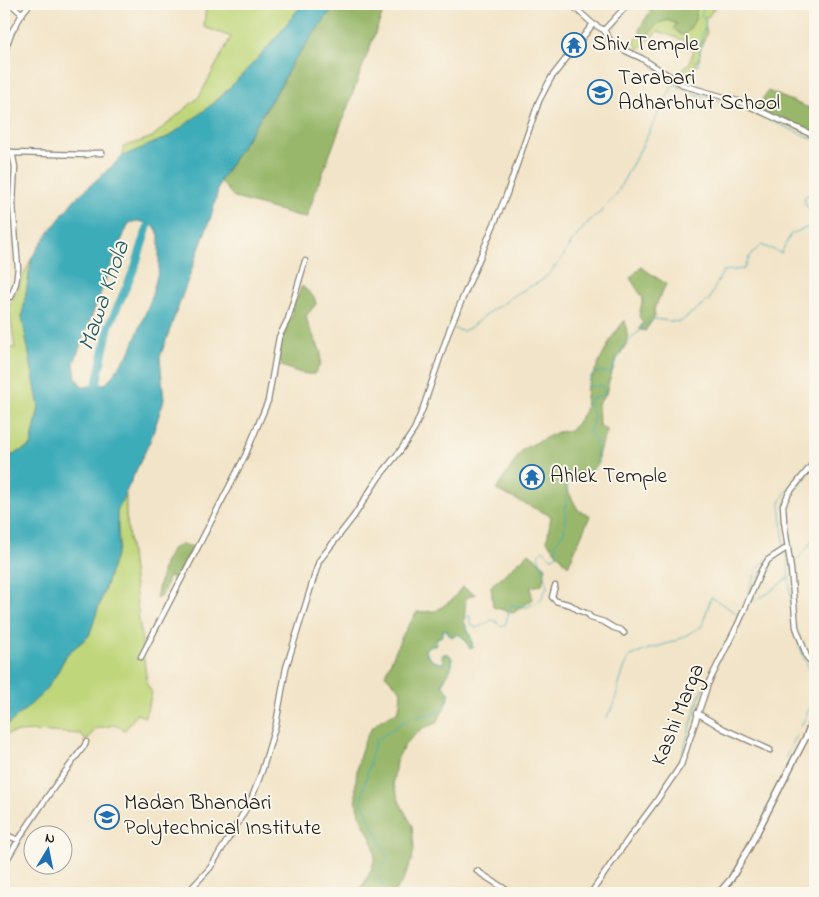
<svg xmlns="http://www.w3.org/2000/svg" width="819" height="897" viewBox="0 0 819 897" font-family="'Indie Flower',sans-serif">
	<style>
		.green { fill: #c0d67a; stroke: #6e794b }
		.forest { fill: #98b76a; stroke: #5a6a43 }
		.water { fill: #3cacb9; stroke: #2c646a; fill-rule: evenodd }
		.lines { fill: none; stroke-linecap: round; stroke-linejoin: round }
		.stream { stroke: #3cacb9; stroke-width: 1 }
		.river { stroke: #3cacb9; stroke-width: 8 }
		.minor-casing { stroke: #878072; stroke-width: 7 }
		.tertiary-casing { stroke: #878072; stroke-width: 8 }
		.minor { stroke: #fff; stroke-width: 4.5 }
		.tertiary { stroke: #fff; stroke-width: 5 }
		.labels { text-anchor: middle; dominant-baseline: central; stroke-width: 4; stroke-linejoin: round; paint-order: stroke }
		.poi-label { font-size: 22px; fill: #1c1c1c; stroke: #fbf7ec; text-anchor: start }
		.street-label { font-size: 22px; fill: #1c1c1c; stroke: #fbf7ec }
		.water-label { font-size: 24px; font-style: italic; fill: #2a5d63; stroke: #fbf7ec }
	</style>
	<rect width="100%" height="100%" fill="#fbf7ec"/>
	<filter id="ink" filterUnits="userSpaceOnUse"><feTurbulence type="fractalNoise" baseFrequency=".02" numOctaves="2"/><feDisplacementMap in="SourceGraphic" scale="10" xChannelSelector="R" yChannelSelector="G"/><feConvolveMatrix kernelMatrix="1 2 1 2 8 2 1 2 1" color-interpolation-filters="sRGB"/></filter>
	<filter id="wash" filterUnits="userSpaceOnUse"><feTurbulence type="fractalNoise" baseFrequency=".0096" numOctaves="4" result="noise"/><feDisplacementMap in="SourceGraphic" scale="20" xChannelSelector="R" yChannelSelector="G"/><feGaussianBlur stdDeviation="1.12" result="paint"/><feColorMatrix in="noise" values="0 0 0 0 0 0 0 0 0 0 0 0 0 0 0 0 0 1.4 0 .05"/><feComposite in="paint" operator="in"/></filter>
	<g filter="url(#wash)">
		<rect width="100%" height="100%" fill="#f2e4c8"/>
		<!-- green -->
		<path class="green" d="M206,4H301L300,7C263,55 222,103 169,136C155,144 138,149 123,156V147L153,137V136L199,97L231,37L204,27Z
			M697,4H717L708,17H704C707,22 704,27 707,32L701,47L699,60L696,61L695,69L685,86L653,66L678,75L690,62L694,48L683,40L658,31L639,49L634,42L640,35L649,34L657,24L667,20L677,24L673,28L683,36L696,18Z
			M32,257L22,317L39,407L31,446L4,459V348H15L9,307Z
			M126,494V514L147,684L152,693L145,717L137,714L125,730L114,725L95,729L86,742L81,734C59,733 24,728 4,735V728L27,708L56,675L67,654L89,636L119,546L117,511Z"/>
		<!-- forest -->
		<path class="forest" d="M336,4H386L306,218L235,198L220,181L283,82L292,63Z
			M646,4H651L664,8L669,4H697L696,18L689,30L683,36L673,28L677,24L668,20L657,24L649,34L640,35V28L651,10L645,7Z
			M815,90V136L756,109L768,91L809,108Z
			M641,267L666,284L654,309L655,316L645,331L639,329L643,323L639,316L643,298L630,278Z
			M302,286L314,297L316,304L306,316L308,325L321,352L320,365L314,374C304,375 291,370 282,366L278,356L280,347L287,325L293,314L291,310Z
			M625,320L628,341L616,361L608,384L606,394L598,404L599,425L608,431C602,440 597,453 598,464L587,475L568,472L567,489L578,510L590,516L568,566L547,541L551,516L496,490L523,449L558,432L571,431L585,411L587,387L612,337Z
			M182,544L193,547L175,579L169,576L162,596L156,598L164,564L172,549Z
			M529,553L546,567L542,585L531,587L532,600L513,613L493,607L491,586Z
			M462,587L475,594L466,598L464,621L471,638L473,648H469C467,641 464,637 458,634L453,637L449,635L447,630H443L442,636L437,638L435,646H429L425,649C428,660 434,663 445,663L442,658L443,654H449C458,664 446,675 442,685L449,692V697L437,723L423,728L406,743L396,761L393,783L400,803L412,825L414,849L412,859L403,881L393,893H357C366,881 377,865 374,848C372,837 364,827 360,816C351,793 357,748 372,728C379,720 388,716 397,712L400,704L401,691L385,675L402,636L417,612L436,611L452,600Z"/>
		<!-- water -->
		<path class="water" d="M301,4H336L292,63L283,81L220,181L213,211L160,357L164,400L151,439L117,511L119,546L89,636L67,654L56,675L43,693L27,708L4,728V459L31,446L39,407L22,317L32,257L47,235L74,200L123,156L168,137L197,116L219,99L271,44L300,7ZM138,221L147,223L155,227L159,235V268L151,299L130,352L107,383L94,386H82L76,378L74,363L115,255L129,223Z"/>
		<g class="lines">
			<!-- stream -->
			<path class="stream" d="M614,27L631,4
				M686,83L691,73L698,65L702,35L705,28L706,20L704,18L701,17C701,12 704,9 706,4
				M685,89V91L741,107L815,140
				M455,329L462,331L468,329L492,310L501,305L518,293L541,281L550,273L556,265L560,261L572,242L588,222L600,213L619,191L620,187L640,150L673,85L674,84L681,88
				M787,525L786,504L789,498L815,465
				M786,551L789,577L767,594L752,601C753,589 760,572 769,563C773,558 781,555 786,551Z
				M769,557L784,546L780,502L791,484L815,456
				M792,565L804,552L815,536
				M789,577L793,627L804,658L810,671L812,692L811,704L801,727
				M746,600L756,571L766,559
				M735,625L742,610
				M711,674L720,655
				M606,718L614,705L618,688L624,669L629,657L649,649L676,641L702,626L711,597L739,615
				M785,758L798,733
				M680,761L699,698L705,685
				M380,893L384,889L381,881L376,876C377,868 385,867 388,858L361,800L375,741L409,718L443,712C445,705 449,699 449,692L441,685C446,675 458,664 449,654H443L442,658L445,663C434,663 429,660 425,649L429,646H435L437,638L442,636V630H447L449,635L453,637L458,634C464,637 467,641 469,648H473L471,638L464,621L467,616H470V623L476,628L486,624L491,620L496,621L500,626L505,625L511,605L527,607L540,601L547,587L545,574L538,555L543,550L551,558L557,554L555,543L564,532L568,472L587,475L598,464L596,451V440L589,433L594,416L589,408L590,399L606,394L601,385L587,387L591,376L600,371L610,373L624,345L653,319L680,322L709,300L723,271L744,269L750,256L761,245L781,253L791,234L809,227L813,223L812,209L806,206L804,198L815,189V186"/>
			<!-- river -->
			<path class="river" d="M94,395L109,326L135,267L151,216"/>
		</g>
	</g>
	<g filter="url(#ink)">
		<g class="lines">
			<defs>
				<path id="minor" d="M11,4L22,14
					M568,4L574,7L593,24L604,30L613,45L641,58L685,86L738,101L815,136
					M604,30L628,4
					M4,53L11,33L24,11L30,4
					M4,149L14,153L86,155L93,153H102
					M11,297L16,283L18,268L13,204L15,167L12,152
					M815,461L789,493L783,505L784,521L791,569L796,627L807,657L815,667
					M555,586L552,597L556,601L571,605L578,610L588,614L591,618L604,622L614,628L621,630L624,633
					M141,657L245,456L268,401L279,337L288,319L305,261
					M697,713L724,729L770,750
					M4,834L18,840
					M4,865C15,844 28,825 41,806C55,785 70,765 85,745L86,742
					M477,871L511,893
					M187,893L210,868L233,831L251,800L262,771L276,724L286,668L319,561L354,516L379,477L400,451L414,430L423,408L450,328L506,196L539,101L551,78L593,24
					M591,893L631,835L655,803L681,765L708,684L739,622L762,569L768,560L788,547"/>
				<path id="tertiary" d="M719,893L731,879L750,846L794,760L806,737L815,713"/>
			</defs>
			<!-- minor casing -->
			<use href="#minor" class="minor-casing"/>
			<!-- tertiary casing -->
			<use href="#tertiary" class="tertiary-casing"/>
			<!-- minor -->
			<use href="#minor" class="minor"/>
			<!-- tertiary -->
			<use href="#tertiary" class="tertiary"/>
		</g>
	</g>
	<!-- icons -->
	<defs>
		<symbol id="temple-ring" viewBox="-11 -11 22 22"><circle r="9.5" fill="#fbf7ec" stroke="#1f6fb2" stroke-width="1.5"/><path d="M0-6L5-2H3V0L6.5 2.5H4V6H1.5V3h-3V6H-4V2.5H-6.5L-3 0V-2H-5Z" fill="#1f6fb2"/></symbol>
		<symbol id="school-ring" viewBox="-11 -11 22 22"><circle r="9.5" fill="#fbf7ec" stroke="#1f6fb2" stroke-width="1.5"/><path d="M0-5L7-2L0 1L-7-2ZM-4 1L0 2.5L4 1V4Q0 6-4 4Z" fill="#1f6fb2"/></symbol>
		<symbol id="university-ring" viewBox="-11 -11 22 22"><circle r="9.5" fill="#fbf7ec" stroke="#1f6fb2" stroke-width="1.5"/><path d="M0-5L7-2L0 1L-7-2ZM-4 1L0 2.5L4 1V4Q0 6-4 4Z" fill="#1f6fb2"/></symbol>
	</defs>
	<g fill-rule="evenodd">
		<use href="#temple-ring" x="560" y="31" width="28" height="28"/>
		<use href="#school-ring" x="586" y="78" width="28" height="28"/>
		<use href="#temple-ring" x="518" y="463" width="28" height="28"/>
		<use href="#university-ring" x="93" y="803" width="28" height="28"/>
	</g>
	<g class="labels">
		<!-- poi labels -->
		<g class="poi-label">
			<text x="592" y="45">Shiv Temple</text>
			<text x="618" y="79">Tarabari<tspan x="618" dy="25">Adharbhut School</tspan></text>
			<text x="550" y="477">Ahlek Temple</text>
			<text x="124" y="804">Madan Bhandari<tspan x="124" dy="25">Polytechnical Institute</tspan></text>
		</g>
		<!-- street labels -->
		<g class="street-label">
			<text transform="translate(679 715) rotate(-68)">Kashi Marga</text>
		</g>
		<!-- water labels -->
		<g class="water-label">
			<text transform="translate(105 296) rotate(-71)">Mawa Khola</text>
		</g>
	</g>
	<!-- margin -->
	<rect width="819" height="897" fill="none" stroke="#fbf7ec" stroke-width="20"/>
	<!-- north arrow -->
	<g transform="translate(48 850) rotate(10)"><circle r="24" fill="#fbf7ec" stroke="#a29f99"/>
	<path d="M0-4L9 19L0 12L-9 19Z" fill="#1f6fb2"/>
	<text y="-8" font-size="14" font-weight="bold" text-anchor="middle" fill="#1c1c1c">N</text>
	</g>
</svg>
